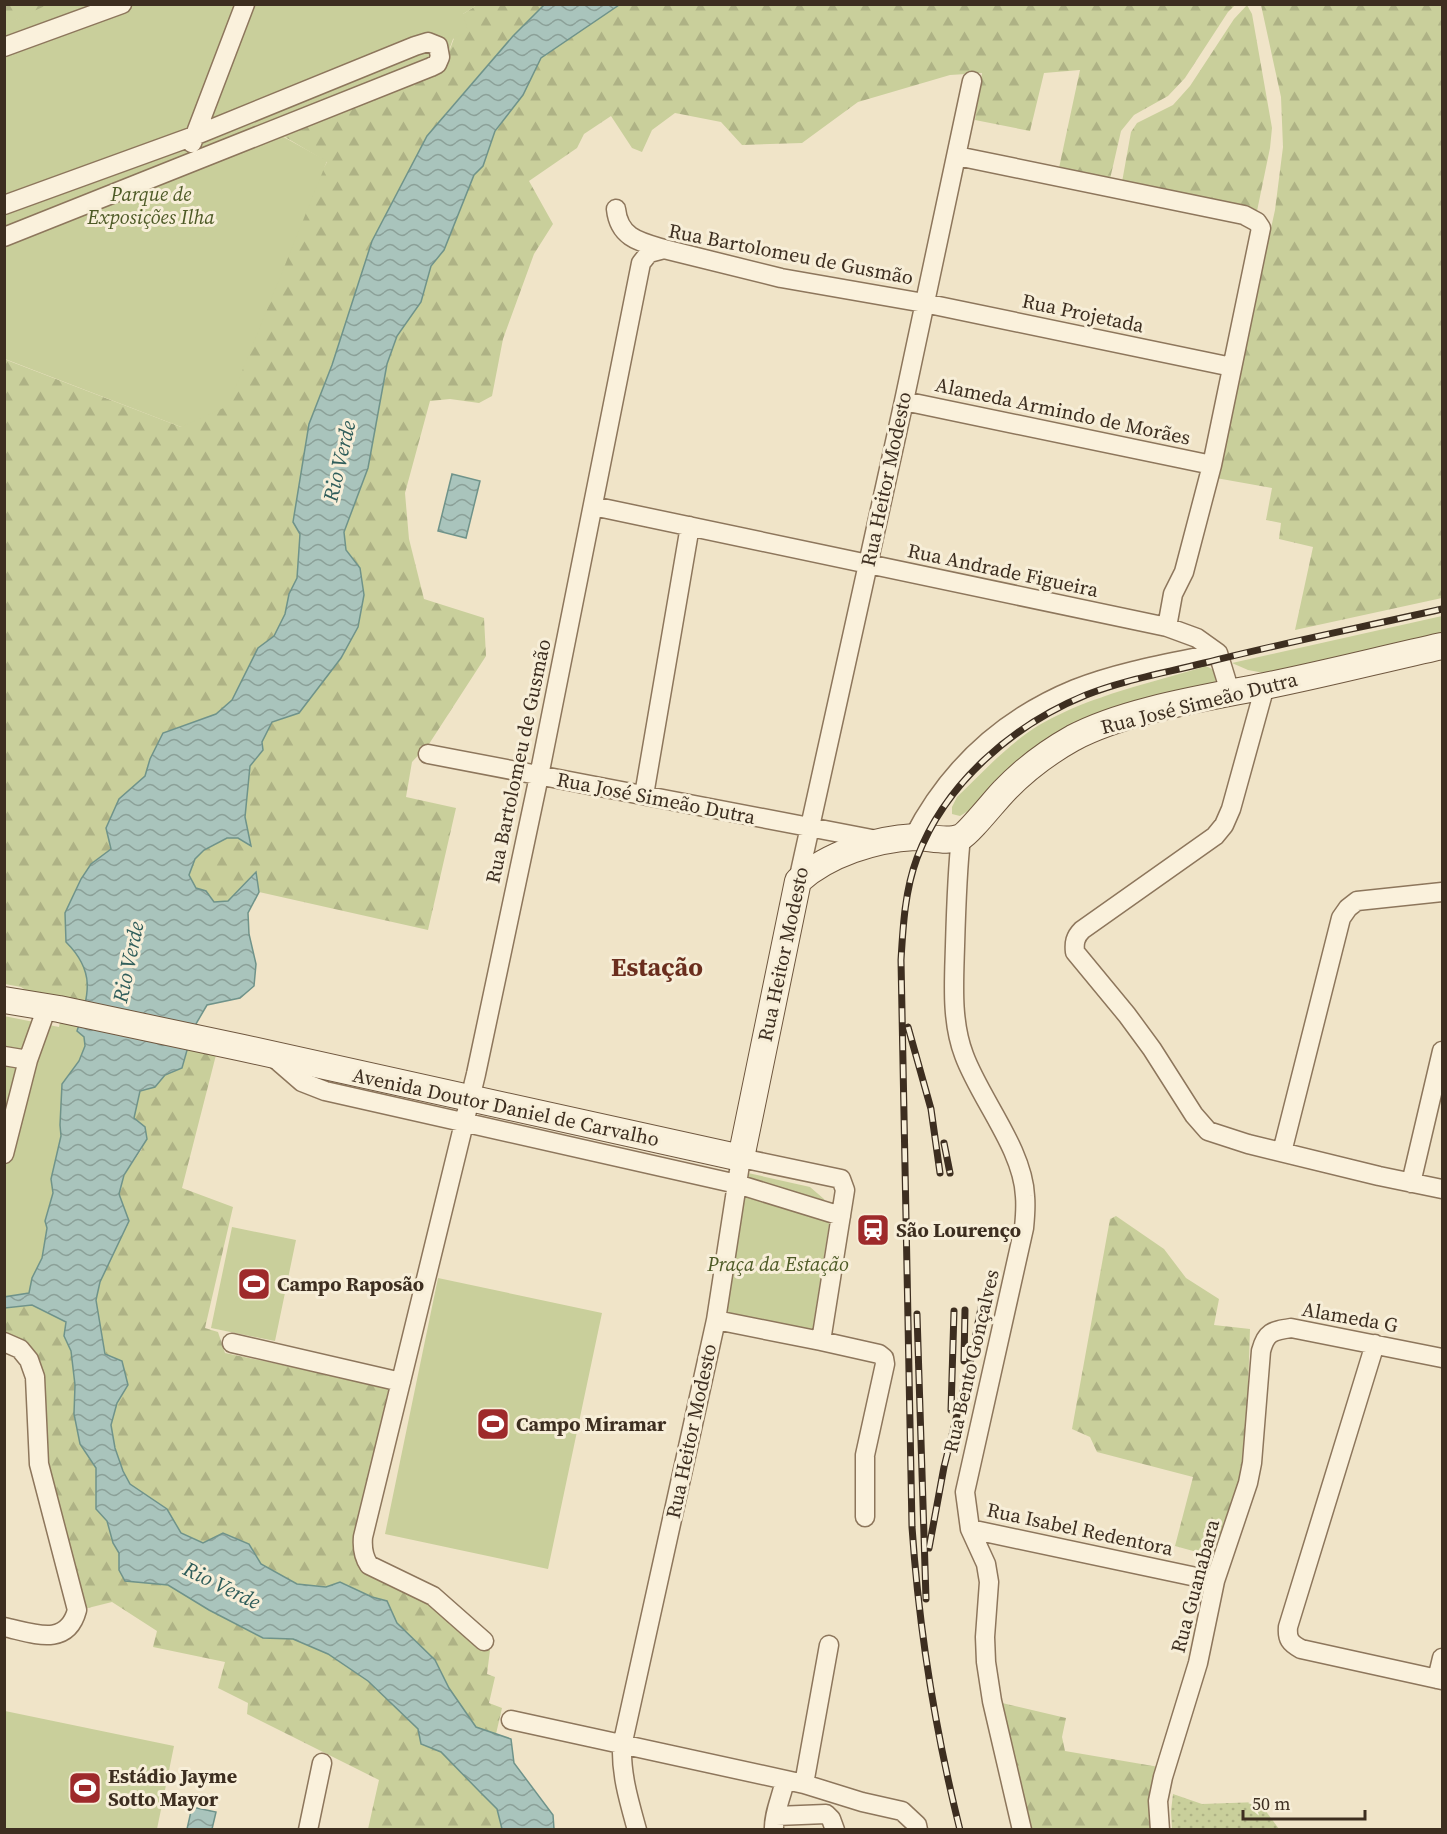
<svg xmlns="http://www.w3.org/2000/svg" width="1447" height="1834" viewBox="0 0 1447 1834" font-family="'Source Serif 4',serif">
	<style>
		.grass { fill: url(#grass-dots) }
		.forest { fill: url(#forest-firs) }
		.green { fill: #c9cf9b }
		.water { fill: url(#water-waves); stroke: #6f938a; stroke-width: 1.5 }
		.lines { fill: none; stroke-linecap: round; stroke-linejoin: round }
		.street-casing { stroke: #8d765c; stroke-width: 21 }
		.secondary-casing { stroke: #6f573f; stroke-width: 28 }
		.street { stroke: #faf1dc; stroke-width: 18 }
		.secondary { stroke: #faf1dc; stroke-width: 26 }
		.rail-casing { stroke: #3d2e20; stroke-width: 7 }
		.rail { stroke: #f7eed8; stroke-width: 4.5; stroke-dasharray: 14; stroke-linecap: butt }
		.labels { text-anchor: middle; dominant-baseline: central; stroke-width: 6; stroke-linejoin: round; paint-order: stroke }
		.park-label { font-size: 20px; font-style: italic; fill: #4d5a26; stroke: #f7eed8 }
		.street-label { font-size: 20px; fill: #3d2e20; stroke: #f7eed8 }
		.poi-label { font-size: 20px; font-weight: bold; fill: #3d2e20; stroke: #f7eed8; text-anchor: start }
		.water-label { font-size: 21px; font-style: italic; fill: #2f5d5a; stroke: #f7eed8 }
		.district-label { font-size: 26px; font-weight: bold; fill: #6b2e1e; stroke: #f7eed8 }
	</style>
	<defs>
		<pattern id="grass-dots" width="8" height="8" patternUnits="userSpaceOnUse" patternTransform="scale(1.5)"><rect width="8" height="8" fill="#c9cf9b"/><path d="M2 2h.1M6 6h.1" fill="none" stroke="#aeb285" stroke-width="1.8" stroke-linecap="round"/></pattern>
		<pattern id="forest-firs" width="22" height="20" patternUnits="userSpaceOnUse" patternTransform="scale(1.5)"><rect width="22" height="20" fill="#c9cf9b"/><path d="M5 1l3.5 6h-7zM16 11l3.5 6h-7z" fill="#aeb285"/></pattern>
		<pattern id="water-waves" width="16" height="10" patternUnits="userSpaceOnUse" patternTransform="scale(1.5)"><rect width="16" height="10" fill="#a9c4bc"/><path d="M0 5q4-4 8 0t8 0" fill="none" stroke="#8ba098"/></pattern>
	</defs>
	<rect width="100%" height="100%" fill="#f0e4c8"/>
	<!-- grass -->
	<path class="grass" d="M1173,1794L1202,1804L1259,1802L1279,1829H1172L1171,1811Z"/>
	<!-- forest -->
	<path class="forest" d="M5,4H49V5L5,25Z
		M477,5H544L513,36L446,113L332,365L309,424L297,578L289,594L285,614L274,636L258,648L232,700L216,714L163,733L150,759L145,776L119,799L106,828L112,849L91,864L66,942C89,966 90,975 85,1007L36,997L21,987L5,984L4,359L181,427L327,162L280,134L443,68L463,14Z
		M619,5H1235L1228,12L1185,78L1168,96L1134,115L1121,131L1110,179L1059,168L1080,70L1044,73L1030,131L975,120L982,73L950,75L858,102L802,143L742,145L721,122L675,113L652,130L642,152L632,148L611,116L584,134L577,148L529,181L553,224L534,254L503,339L492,396L479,403L450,399L430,401L405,493L409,539L424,599L484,618L486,656L429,744L412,762L406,797L456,808L428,930L259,892L255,873L228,902H214L206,891L196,888L189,875L195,859L204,850L227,838H238L250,845L245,817L250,766L263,750L262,742L272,722L299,713L360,568L346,550L344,532L368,468L387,364L397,336L421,302L431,266L444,250L474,175L483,166L495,131L523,95L541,57Z
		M1247,5L1252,14L1272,128L1270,148L1257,211L1122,182L1131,132L1137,123L1173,105L1190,86L1234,19Z
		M1261,5H1442V598L1295,630L1313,547L1279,539L1281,523L1266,520L1272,488L1216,478L1275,210L1283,147L1281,97Z
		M187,1049L216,1055L182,1188L233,1207L205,1328L218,1332L225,1353L389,1387L355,1534L353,1547L356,1559L430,1600L490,1650L487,1674L495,1677L489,1703L502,1708L496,1734L476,1727L449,1688L435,1660L397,1623L387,1601L372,1597L340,1582L326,1587L297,1584L261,1564L249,1544L203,1543L181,1533L167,1509L130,1484L123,1471L115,1447L111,1425L117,1403L128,1385L105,1354L96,1300L100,1282L129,1221L119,1194L124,1175L142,1149L145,1127L134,1118L140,1091L155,1087L165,1075L182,1068Z
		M1116,1216L1164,1249L1186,1278L1219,1299L1214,1325L1250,1329L1246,1449L1241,1477L1215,1557L1175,1546L1193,1477L1097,1452L1090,1437L1072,1429L1110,1219Z
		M32,1305L66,1322L64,1336L71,1351L75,1385L74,1414L80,1444L96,1468V1509L107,1521L113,1543L119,1553V1570L125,1581L168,1585L209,1610L263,1638L293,1639L328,1654L368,1681L418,1729L421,1744L441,1752L481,1793L497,1809L502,1829H368L379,1780L247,1714L248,1703L218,1688L225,1662L153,1647L157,1631L112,1602L84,1609L45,1465L36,1357C27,1343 21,1336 5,1334L4,1308Z
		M998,1702L1066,1718L1062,1737L1065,1751L1159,1767L1154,1829H1030Z"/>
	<!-- green -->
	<path class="green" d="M49,4L477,5L463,14L468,31L453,39L443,67L280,135L327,161L228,406L181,427L5,359L4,25Z
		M1442,616V638L1307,667L1264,673L1248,670L1232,663Z
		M1206,666L1218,672L1217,679L1212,685L1025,755L968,811L960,816L952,814V807L957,797C984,771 1009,743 1041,724C1092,695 1151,683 1206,666Z
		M4,1016L59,1027L60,1022L78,1026L77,1031L84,1037L85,1046L79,1061L62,1084L60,1125L61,1136L51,1179L53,1192L45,1220L47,1228L42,1258L32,1278L29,1293L5,1297Z
		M748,1173L810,1187L824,1199L831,1212L812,1333L725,1316Z
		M232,1227L296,1240L275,1341L211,1328Z
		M438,1278L602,1313L548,1569L385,1534Z
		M5,1711L174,1746L157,1829H5Z"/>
	<!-- water -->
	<path class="water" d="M544,5H619L541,58L523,95L495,131L483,166L474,175L444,250L431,266L421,302L397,336L387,364L368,468L344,532L346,550L360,568L364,595L358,627L341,658L299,713L272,722L262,742L263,750L250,766L245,817L251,846L238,838H227L204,850L195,859L189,875L196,888L206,891L214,902L228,901L256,872L259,892L248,913L249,934L256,964L254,986L240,998L207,1005L193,1029L182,1068L165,1075L155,1087L140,1091L134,1118L145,1127L147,1139L124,1175L119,1194L129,1221L100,1282L96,1300L105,1354L122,1361L128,1385L117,1403L111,1425L115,1448L123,1471L130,1484L167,1509L181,1533L203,1543L223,1533L249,1544L261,1564L297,1584L326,1587L340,1582L372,1597L387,1601L397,1623L435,1660L449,1688L476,1727L511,1739L514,1763L553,1815L554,1829H502L497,1809L481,1793L441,1752L421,1744L418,1729L368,1681L328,1654L293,1639L263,1638L209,1610L168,1585L125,1581L119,1570V1553L113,1543L107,1521L96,1509V1468L80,1444L74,1414L75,1385L71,1351L64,1336L66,1322L32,1305L5,1308L4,1297L29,1293L32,1278L42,1258L47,1228L45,1221L53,1193L51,1179L61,1136L60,1125L62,1084L79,1061L85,1046L84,1037L77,1031C89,994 96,972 66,942L65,913L81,879L91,864L111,849L106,828L119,799L145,776L150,759L163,733L216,714L232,700L258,648L274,636L285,614L289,594L297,578L300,534L293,522L309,424L332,365L372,241L427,136L513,36Z
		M452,474L480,481L466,538L438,531Z
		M192,1807L216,1812L212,1829H187Z"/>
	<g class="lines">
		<defs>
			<path id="street" d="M4,47L122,4
				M192,143L245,4
				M957,156L1244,215L1257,222L1261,228L1212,465L1184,572L1173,594L1167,627
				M4,205L194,136L415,46L428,42L438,46L440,57L437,64L431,67L4,237
				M616,209C619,238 640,242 664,249
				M904,401L1212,465
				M593,506L1167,627L1197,638L1218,653L1230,692
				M1265,686L1231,809L1224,825L1215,836L1082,930C1075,937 1074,943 1075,952L1127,1015L1152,1049L1194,1115L1208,1131L1248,1144L1379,1176L1442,1189
				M428,754L877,840
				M644,795L690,526
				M961,837C957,873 956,910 955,946C954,982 951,1021 964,1055C980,1099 1023,1149 1025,1196C1026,1207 1025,1218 1024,1228L965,1492L970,1529L986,1564L989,1582L985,1637L986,1662L992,1701L1022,1830
				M913,838C949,768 1002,719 1075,689C1121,671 1170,663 1218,653
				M798,881L904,401L972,81
				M4,1056L28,1060
				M272,1056L302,1082L325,1091L737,1184L841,1216
				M1282,1152L1341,918L1348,908L1357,901L1442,892
				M4,1154L28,1060L47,1007
				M1411,1183L1442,1051
				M821,1341L879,1354L884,1358L885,1364L865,1455V1517
				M4,1342L20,1349L29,1360L35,1377L39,1464L77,1610C67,1648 33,1633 4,1627
				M232,1343L401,1382
				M1375,1344L1288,1627C1287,1639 1290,1643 1301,1649L1442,1680
				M970,1529L1215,1581
				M484,1641L433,1596L369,1565C363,1556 362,1548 363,1537L476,1074L539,776L641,263L649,253L664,249L781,278L924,303L1232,367
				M1437,1679L1442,1658
				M511,1720L804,1784L862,1802L902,1811L917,1825L918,1830
				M804,1784L829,1645
				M776,1816L826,1814L831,1819L835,1830
				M308,1830L322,1763
				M637,1830C629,1801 621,1775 622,1746L716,1320L741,1158L841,1179L845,1190L821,1341L716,1320
				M774,1830C773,1814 782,1796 785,1780
				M1160,1830L1158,1801L1163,1777L1198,1663L1215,1581L1248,1483L1252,1463L1261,1351C1266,1332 1272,1331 1291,1328L1442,1358"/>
			<path id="secondary" d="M4,1000L59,1009L243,1048L741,1158L798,881C828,854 875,839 915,837C929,837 948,843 961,837C969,833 996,799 1004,791C1024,770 1048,752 1073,738C1126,710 1206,698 1265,686C1325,674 1383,659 1442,646"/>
		</defs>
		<!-- street casing -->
		<use href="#street" class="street-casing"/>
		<!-- secondary casing -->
		<use href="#secondary" class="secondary-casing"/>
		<!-- street -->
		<use href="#street" class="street"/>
		<!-- secondary -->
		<use href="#secondary" class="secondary"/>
		<defs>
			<path id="rail" d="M908,1027L931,1109L940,1173
				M944,1143L950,1173
				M917,1314L926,1599
				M964,1361L965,1310
				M951,1410L954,1311
				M929,1548L944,1467L971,1359L981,1308
				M960,1830C935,1730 919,1629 912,1527L901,960C903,926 905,890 917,858C945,783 1013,725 1086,695C1123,680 1165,673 1204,663C1283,643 1363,627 1442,609"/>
		</defs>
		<!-- rail casing -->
		<use href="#rail" class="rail-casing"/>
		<!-- rail -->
		<use href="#rail" class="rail"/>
	</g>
	<!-- icons -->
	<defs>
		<symbol id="station-square" viewBox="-11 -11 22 22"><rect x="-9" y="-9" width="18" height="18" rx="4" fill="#9e2a2b" stroke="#f7eed8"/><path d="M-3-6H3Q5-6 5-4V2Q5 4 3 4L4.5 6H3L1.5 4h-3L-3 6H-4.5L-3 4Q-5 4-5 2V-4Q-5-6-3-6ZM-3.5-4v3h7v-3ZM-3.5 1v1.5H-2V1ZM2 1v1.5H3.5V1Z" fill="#fff"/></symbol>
		<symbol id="stadium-square" viewBox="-11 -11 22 22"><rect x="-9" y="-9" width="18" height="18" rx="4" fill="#9e2a2b" stroke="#f7eed8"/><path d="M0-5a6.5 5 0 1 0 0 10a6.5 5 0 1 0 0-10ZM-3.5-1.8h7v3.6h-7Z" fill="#fff"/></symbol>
	</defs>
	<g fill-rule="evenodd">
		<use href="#station-square" x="854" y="1211" width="38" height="38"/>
		<use href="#stadium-square" x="235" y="1265" width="38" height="38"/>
		<use href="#stadium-square" x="474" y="1405" width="38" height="38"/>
		<use href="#stadium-square" x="66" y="1769" width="38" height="38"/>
	</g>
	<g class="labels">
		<!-- park labels -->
		<g class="park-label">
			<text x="151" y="194">Parque de<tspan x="151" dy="23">Exposições Ilha</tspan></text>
			<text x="778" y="1264">Praça da Estação</text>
		</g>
		<!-- street labels -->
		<g class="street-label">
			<text transform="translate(791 254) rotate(11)">Rua Bartolomeu de Gusmão</text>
			<text transform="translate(1083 313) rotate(12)">Rua Projetada</text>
			<text transform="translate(1063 411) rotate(12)">Alameda Armindo de Morães</text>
			<text transform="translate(886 479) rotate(-78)">Rua Heitor Modesto</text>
			<text transform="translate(1003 570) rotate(12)">Rua Andrade Figueira</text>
			<text transform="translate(1199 703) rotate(-14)">Rua José Simeão Dutra</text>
			<text transform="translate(518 761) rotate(-78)">Rua Bartolomeu de Gusmão</text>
			<text transform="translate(656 798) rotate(11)">Rua José Simeão Dutra</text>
			<text transform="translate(783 954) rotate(-78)">Rua Heitor Modesto</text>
			<text transform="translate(506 1107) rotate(12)">Avenida Doutor Daniel de Carvalho</text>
			<text transform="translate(1350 1317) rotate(10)">Alameda G</text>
			<text transform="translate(971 1361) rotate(-77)">Rua Bento Gonçalves</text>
			<text transform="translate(691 1431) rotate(-78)">Rua Heitor Modesto</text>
			<text transform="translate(1080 1529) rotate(12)">Rua Isabel Redentora</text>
			<text transform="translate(1195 1586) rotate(-75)">Rua Guanabara</text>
		</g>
		<!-- poi labels -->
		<g class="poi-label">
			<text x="896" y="1230">São Lourenço</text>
			<text x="277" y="1284">Campo Raposão</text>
			<text x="516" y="1424">Campo Miramar</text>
			<text x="108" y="1776">Estádio Jayme<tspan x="108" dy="23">Sotto Mayor</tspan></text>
		</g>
		<!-- water labels -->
		<g class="water-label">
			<text transform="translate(339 461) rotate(-77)">Rio Verde</text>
			<text transform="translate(128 962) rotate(-78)">Rio Verde</text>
			<text transform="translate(222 1585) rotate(26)">Rio Verde</text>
		</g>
		<!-- district labels -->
		<g class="district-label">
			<text x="657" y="967">Estação</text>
		</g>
	</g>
	<!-- border -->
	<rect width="1447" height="1834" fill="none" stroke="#3d2e20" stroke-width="12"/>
	<!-- scale -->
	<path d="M1243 1810v9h122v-9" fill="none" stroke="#3d2e20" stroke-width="3"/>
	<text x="1252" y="1810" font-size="18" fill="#3d2e20" stroke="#f7eed8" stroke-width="4.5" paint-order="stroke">50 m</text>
</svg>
